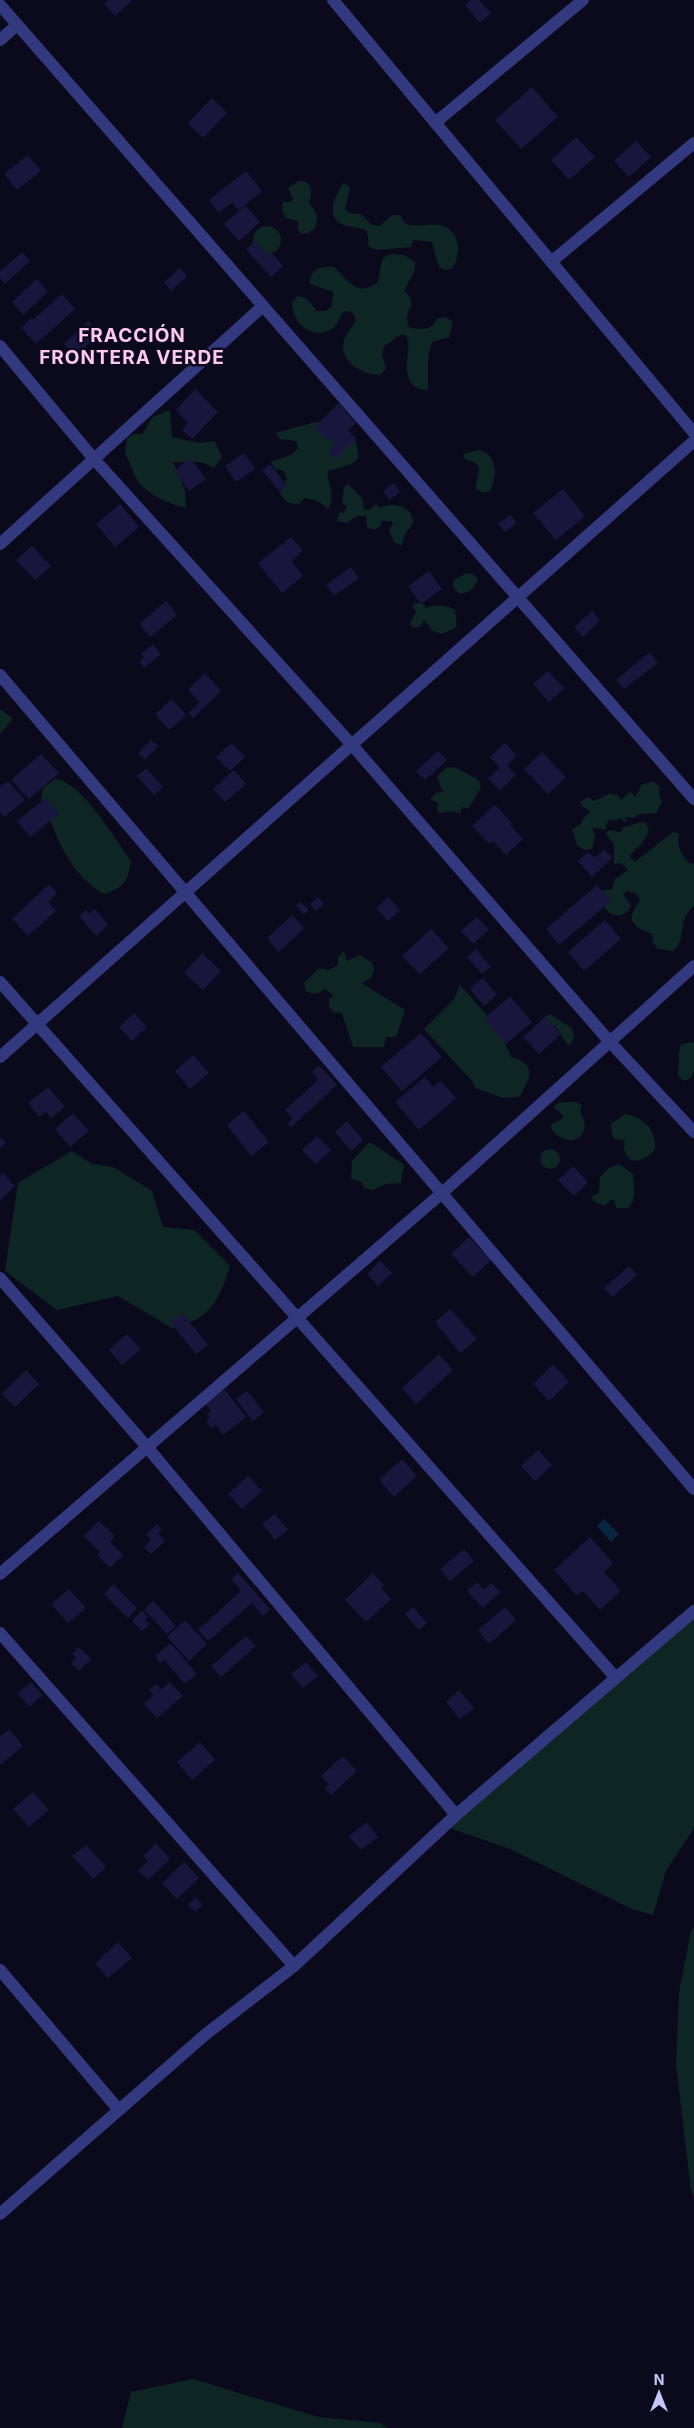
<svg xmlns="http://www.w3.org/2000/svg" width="694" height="2428" viewBox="0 0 694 2428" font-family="Inter,sans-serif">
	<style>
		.green { fill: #0d2623 }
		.water { fill: #092641 }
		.building { fill: #19163e }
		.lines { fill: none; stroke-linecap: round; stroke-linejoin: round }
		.minor { stroke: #33397e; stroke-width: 12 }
		.labels { text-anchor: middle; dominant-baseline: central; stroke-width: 5; stroke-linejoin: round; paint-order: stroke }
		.district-label { font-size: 19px; font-weight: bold; letter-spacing: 1px; fill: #ffc8f1; stroke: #0b0a1c }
	</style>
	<rect width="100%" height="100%" fill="#0b0a1c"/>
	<!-- green -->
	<path class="green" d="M299,181L307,182C312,189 312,194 309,202L317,215L316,227L309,233L301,234L298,230V221L286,218L282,210L283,202H291L293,199L288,188Z
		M343,183L350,187C349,196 345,202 346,211L353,214H361L372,225L380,226L392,215H400C403,220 404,224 411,225C421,227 433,223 443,226C461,232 462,257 451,269L444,270L438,265L432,242L414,240L411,247L377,250L369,247L367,231C359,226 352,228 344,225C323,217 336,196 343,183Z
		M253 240a14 14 0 1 1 28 0a14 14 0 1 1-28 0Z
		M391,254L404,255L415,262V270L404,291L410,297L412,305C406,313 406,318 409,327C422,331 432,330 438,318L446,317L453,322L449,337L432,342L428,357V390C399,390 408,358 409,340L404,334C395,336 392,342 384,346L382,354L386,369L380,375C363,375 338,362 344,341C346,333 353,327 356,320L352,312L344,311C340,316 338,324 333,328C313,342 292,323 292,302L298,296L306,298L317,311H326L332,306L333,292L310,284C310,269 321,266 334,267C347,278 356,298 377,283C383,272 376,258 391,254Z
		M170,410L172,437L199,443L215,441L222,457L214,468L202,462H173L185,491L186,508C168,503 144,494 135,476C131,468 130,461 125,454L127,438L135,434H143L152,417Z
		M316,422C341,422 359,430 358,459L352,464L328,471C326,486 337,492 328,509C321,502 315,500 305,498L299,504C289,504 284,502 280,492L287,478L283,470L275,469L271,462L293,454L298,448L296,441L280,439L275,433Z
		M479,450C498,454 497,477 490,491L483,493L476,489C475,475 488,464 465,459L463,454Z
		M348,484L363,499L364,509L369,510L376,504L380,508C393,501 414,506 413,524L405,534L402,545L395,543L389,531L393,524L392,521H381V526L374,530L367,527L366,516H358L346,523L337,521L339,513L344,512L347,506L342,503L344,487Z
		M472,573L478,579C474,589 470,592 460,594L454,589L453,581L465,574Z
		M415,603L423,604L426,608C434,604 447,605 455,610L457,627L442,634L434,632L424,620L420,627H412L410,623L416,612L412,605Z
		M0,709L13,719L0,734Z
		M454,767L479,780L481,788L468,809L462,807L460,814L453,811L441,813L437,811L438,803L430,799L436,793L443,792L437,777L446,768Z
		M55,779C81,781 116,840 131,861C127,883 125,887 104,894C67,873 56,834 41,797L43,788Z
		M653,781L660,787L659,795L662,802L656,813L639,814L634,818L625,817L626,823L620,818L613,821L610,819L606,825V830L592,827L595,836L592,849L584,850L577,845L572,830L582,823V820L590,811L582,806L580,802L588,797L594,801L611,793L615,796L616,794L621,800L630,792L636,797L641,785Z
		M641,822L646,823L649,831L643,842L629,856L635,862L673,832L679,834C676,846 681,854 689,863L694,864V906C675,921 689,936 673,951L658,949L653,942L652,934L638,928L632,921V914L640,899L635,893L627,891L623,894L631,906C621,927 595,909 603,890H612L614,880L628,870L621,863L614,864V844L606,834L608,830L621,832L622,828Z
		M344,951L347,961L360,955L372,963L374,970L371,978L361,983L405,1010L396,1037H386L384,1047H353L342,1013L334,1012L329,1007V999L334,995L324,989C319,995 313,994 306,991L304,983L318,969H326L327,971L338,965V957Z
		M460,985L499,1029L511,1057C538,1064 530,1079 519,1097L503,1098L475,1088L472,1081L424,1029L454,999Z
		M550,1014L572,1028L574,1037L571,1044L568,1045L555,1026L544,1022L543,1018Z
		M694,1042V1071L691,1078L684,1081L678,1076L679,1052L681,1044Z
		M565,1102H577L582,1106L580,1110C582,1117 587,1124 584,1130C578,1147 557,1140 551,1128V1124L559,1121L564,1116L554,1108L556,1104Z
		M625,1114C644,1118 656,1129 655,1149C649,1159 630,1168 625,1152C623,1147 626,1145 624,1140L615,1139L612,1136L611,1124Z
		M370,1142L404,1165L401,1183L386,1184L372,1190L364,1188L362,1182L351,1179L352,1161Z
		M540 1159a10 10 0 1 1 20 0a10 10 0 1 1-20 0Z
		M72,1151L92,1164L113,1167L152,1191L163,1227L194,1230L230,1266C218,1303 211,1318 172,1328L118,1296L57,1310L5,1271L18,1183Z
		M619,1164L633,1174C633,1186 638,1199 628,1208H616L614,1200H611L604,1206L593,1201L592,1196L599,1193L600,1177L609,1168Z
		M694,1614V1828L666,1871L653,1915L632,1909L510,1849L447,1827L544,1731Z
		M694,1928V2196L691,2191L676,2064L679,1992L691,1930Z
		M193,2379L318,2417L381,2423L387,2428H122L131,2392Z"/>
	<!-- water -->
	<path class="water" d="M604,1519L619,1534L611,1542L597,1526Z"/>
	<!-- building -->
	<path class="building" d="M109,0H133L115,16L104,4Z
		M471,0H479L491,13L480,23L465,5Z
		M532,87L558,117L521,149L495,120Z
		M212,98L227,113L203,138L188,123Z
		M576,137L595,157L569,180L551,160Z
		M636,141L651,157L629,177L614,161Z
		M28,155L41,171L17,190L4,174Z
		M246,171L262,191L238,210L232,202L219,213L209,200Z
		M245,205L260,222L239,241L224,224Z
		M255,241L267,254L271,252L283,266L271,277L246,249Z
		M22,252L30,261L5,284L0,278V272Z
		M180,268L187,276L171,291L164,282Z
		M37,279L48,292L23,315L12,302Z
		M62,294L75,309L36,344L21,328L31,318L33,320Z
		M88,321L100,333L75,356L64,344Z
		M195,389L218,412L192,439L182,430L188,423L176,410Z
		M339,403L356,423L348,431L356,438L336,459L328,451L335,444L328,437L326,440L314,428Z
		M244,453L255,469L236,482L225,466Z
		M190,458L206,479L189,491L174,471Z
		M270,464L287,486L280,492L262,470Z
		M394,483L400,492L389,500L383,491Z
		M563,489L585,516L556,540L533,513Z
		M120,504L139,527L115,547L96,524Z
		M510,515L517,523L505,532L498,524Z
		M291,537L303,551L291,561L303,576L282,593L258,563Z
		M32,546L51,566L35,580L16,560Z
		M351,567L359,578L334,596L326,585Z
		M429,571L442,589L421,604L408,586Z
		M166,601L177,615L150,637L139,624Z
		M592,611L600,620L583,637L574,627Z
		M153,644L161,654L144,668L139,662L144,657L141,654Z
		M650,652L658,663L624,689L616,680Z
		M548,671L564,688L549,702L533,684Z
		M205,673L221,691L193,718L188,713L200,702L188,690Z
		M172,699L186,715L169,730L155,714Z
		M151,740L158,746L145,760L138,753Z
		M232,743L245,757L230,771L216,757Z
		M505,743L517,756L507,765L516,775L500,791L488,778L500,768L490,757Z
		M438,751L447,760L425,780L416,771Z
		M542,752L566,777L548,794L524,769Z
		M41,754L59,773L29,799L11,780Z
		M146,768L163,787L154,795L137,776Z
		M234,770L246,784L225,802L213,789Z
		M8,781L25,800L4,817L0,812V787Z
		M46,798L59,814L30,837L17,821Z
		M495,805L512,823L510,825L523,839L506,855L493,841L489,844L472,826Z
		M604,849L612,858L592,877L578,861L588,852L595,858Z
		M49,884L57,893L48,902L56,911L28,936L12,919Z
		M597,885L611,901L559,945L546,929Z
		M318,897L324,904L316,911L310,904Z
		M388,897L400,910L388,921L376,908Z
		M300,902L309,910L304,914L296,906Z
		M95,909L108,925L96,936L79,916L86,910L89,914Z
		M292,915L304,928L279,952L267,938Z
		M477,917L489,930L473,944L461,931Z
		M605,920L621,939L584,971L568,952Z
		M431,929L449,948L420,974L402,956Z
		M476,949L491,967L482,974L467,957Z
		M202,953L221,971L203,990L184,973Z
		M483,978L497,995L484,1006L470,989Z
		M510,996L532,1022L506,1044L484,1019Z
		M134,1013L147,1027L132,1041L119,1027Z
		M545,1017L561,1034L539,1054L523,1037Z
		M421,1033L442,1057L402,1091L381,1067Z
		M193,1055L209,1073L190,1089L175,1071Z
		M319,1065L337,1085L291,1127L288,1123L293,1119L285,1110L318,1080L312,1072Z
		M425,1077L433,1087L441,1081L456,1098L419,1130L395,1102Z
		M48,1087L65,1107L51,1118L46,1112L39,1117L28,1103Z
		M244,1111L269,1142L251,1156L227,1125Z
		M73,1113L89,1131L70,1147L55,1129Z
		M347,1121L363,1140L351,1151L335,1132Z
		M317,1136L331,1150L316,1164L302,1150Z
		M0,1137L6,1143L0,1148Z
		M573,1166L588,1182L574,1196L558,1180Z
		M3,1173L15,1186L0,1200V1176Z
		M469,1237L491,1260L473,1277L451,1254Z
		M380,1261L392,1273L378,1286L367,1274Z
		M629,1266L637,1275L612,1297L604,1288Z
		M450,1309L477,1339L460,1353L435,1322Z
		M182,1313L208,1345L196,1354L170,1322Z
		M127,1334L141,1349L122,1365L109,1350Z
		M439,1354L453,1370L416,1404L402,1388Z
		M553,1364L569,1382L549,1401L533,1384Z
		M26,1370L39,1384L15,1407L2,1394Z
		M224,1389L246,1417L223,1435L216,1425L212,1428L206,1421L210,1417L207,1414L211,1411L206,1404Z
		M247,1391L264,1412L253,1421L236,1399Z
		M538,1450L552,1465L535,1481L521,1466Z
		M402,1459L417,1476L394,1497L379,1480Z
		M248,1476L262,1491L242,1509L228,1494Z
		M275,1514L288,1530L275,1540L262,1524Z
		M99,1521L115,1536L110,1542L123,1555L110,1568L97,1555L100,1552L84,1536Z
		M157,1524L162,1530L158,1533L165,1541L151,1554L144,1547L151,1540L146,1534Z
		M590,1537L613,1563L604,1572L621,1591L600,1610L583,1591L577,1596L554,1570Z
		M464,1549L474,1561L450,1581L440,1569Z
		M238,1573L270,1609L263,1616L252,1603L208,1641L198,1630L241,1591L231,1579Z
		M373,1573L384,1585L381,1588L391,1599L366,1622L345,1600Z
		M477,1582L484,1590L491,1583L500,1592L483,1608L467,1591Z
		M113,1584L137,1608L128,1618L104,1594Z
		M69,1589L86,1608L68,1623L51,1604Z
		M153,1601L176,1626L167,1634L144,1610Z
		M413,1607L427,1623L419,1630L405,1614Z
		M505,1607L516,1620L489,1644L478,1630Z
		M142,1611L148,1617L145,1620L150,1624L142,1631L132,1621Z
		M185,1620L207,1644L189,1661L167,1637Z
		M246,1636L256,1646L221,1677L211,1666Z
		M170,1643L197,1674L185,1684L164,1660L160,1663L155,1656Z
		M79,1647L91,1659L79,1671L71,1663L76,1657L72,1654Z
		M306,1662L318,1676L303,1688L291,1674Z
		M31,1682L43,1695L29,1707L18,1693Z
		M170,1682L183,1696L157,1718L144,1704L154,1695L149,1690L156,1684L161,1689Z
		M459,1690L474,1708L460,1719L446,1702Z
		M9,1729L23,1746L0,1765V1737Z
		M200,1742L215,1760L192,1780L177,1762Z
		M343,1756L357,1771L331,1795L325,1789L329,1785L321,1776Z
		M33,1792L49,1810L29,1827L13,1809Z
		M367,1822L378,1837L361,1850L349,1836Z
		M156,1843L170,1859L148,1880L138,1870L148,1861L143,1856Z
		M86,1845L106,1867L93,1879L72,1856Z
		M184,1862L199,1878L177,1899L162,1883Z
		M195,1897L203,1905L195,1912L188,1905Z
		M118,1942L132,1958L108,1978L95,1963Z"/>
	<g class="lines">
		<!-- minor -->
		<path class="minor" d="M333,0L694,433
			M0,5L694,799
			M0,40L17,25
			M435,123L583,0
			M551,262L694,143
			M0,346L94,459L352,745L610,1042L694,1132
			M0,544L263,306
			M0,675L694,1489
			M0,982L616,1678
			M0,1057L694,441
			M0,1278L147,1447L456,1815
			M0,1574L442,1193L694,966
			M0,1633L294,1966
			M0,1970L119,2110
			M0,2214L206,2034L294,1966L456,1815L694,1611"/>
	</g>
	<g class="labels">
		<!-- district labels -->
		<g class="district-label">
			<text x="132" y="335">FRACCIÓN<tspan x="132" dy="22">FRONTERA VERDE</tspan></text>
		</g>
	</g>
	<!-- north arrow -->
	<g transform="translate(659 2393)" stroke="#0b0a1c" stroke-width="4" paint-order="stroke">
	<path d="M0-4L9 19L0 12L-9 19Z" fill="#c6c6ff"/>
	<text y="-8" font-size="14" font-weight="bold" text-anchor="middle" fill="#c6c6ff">N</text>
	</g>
</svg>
